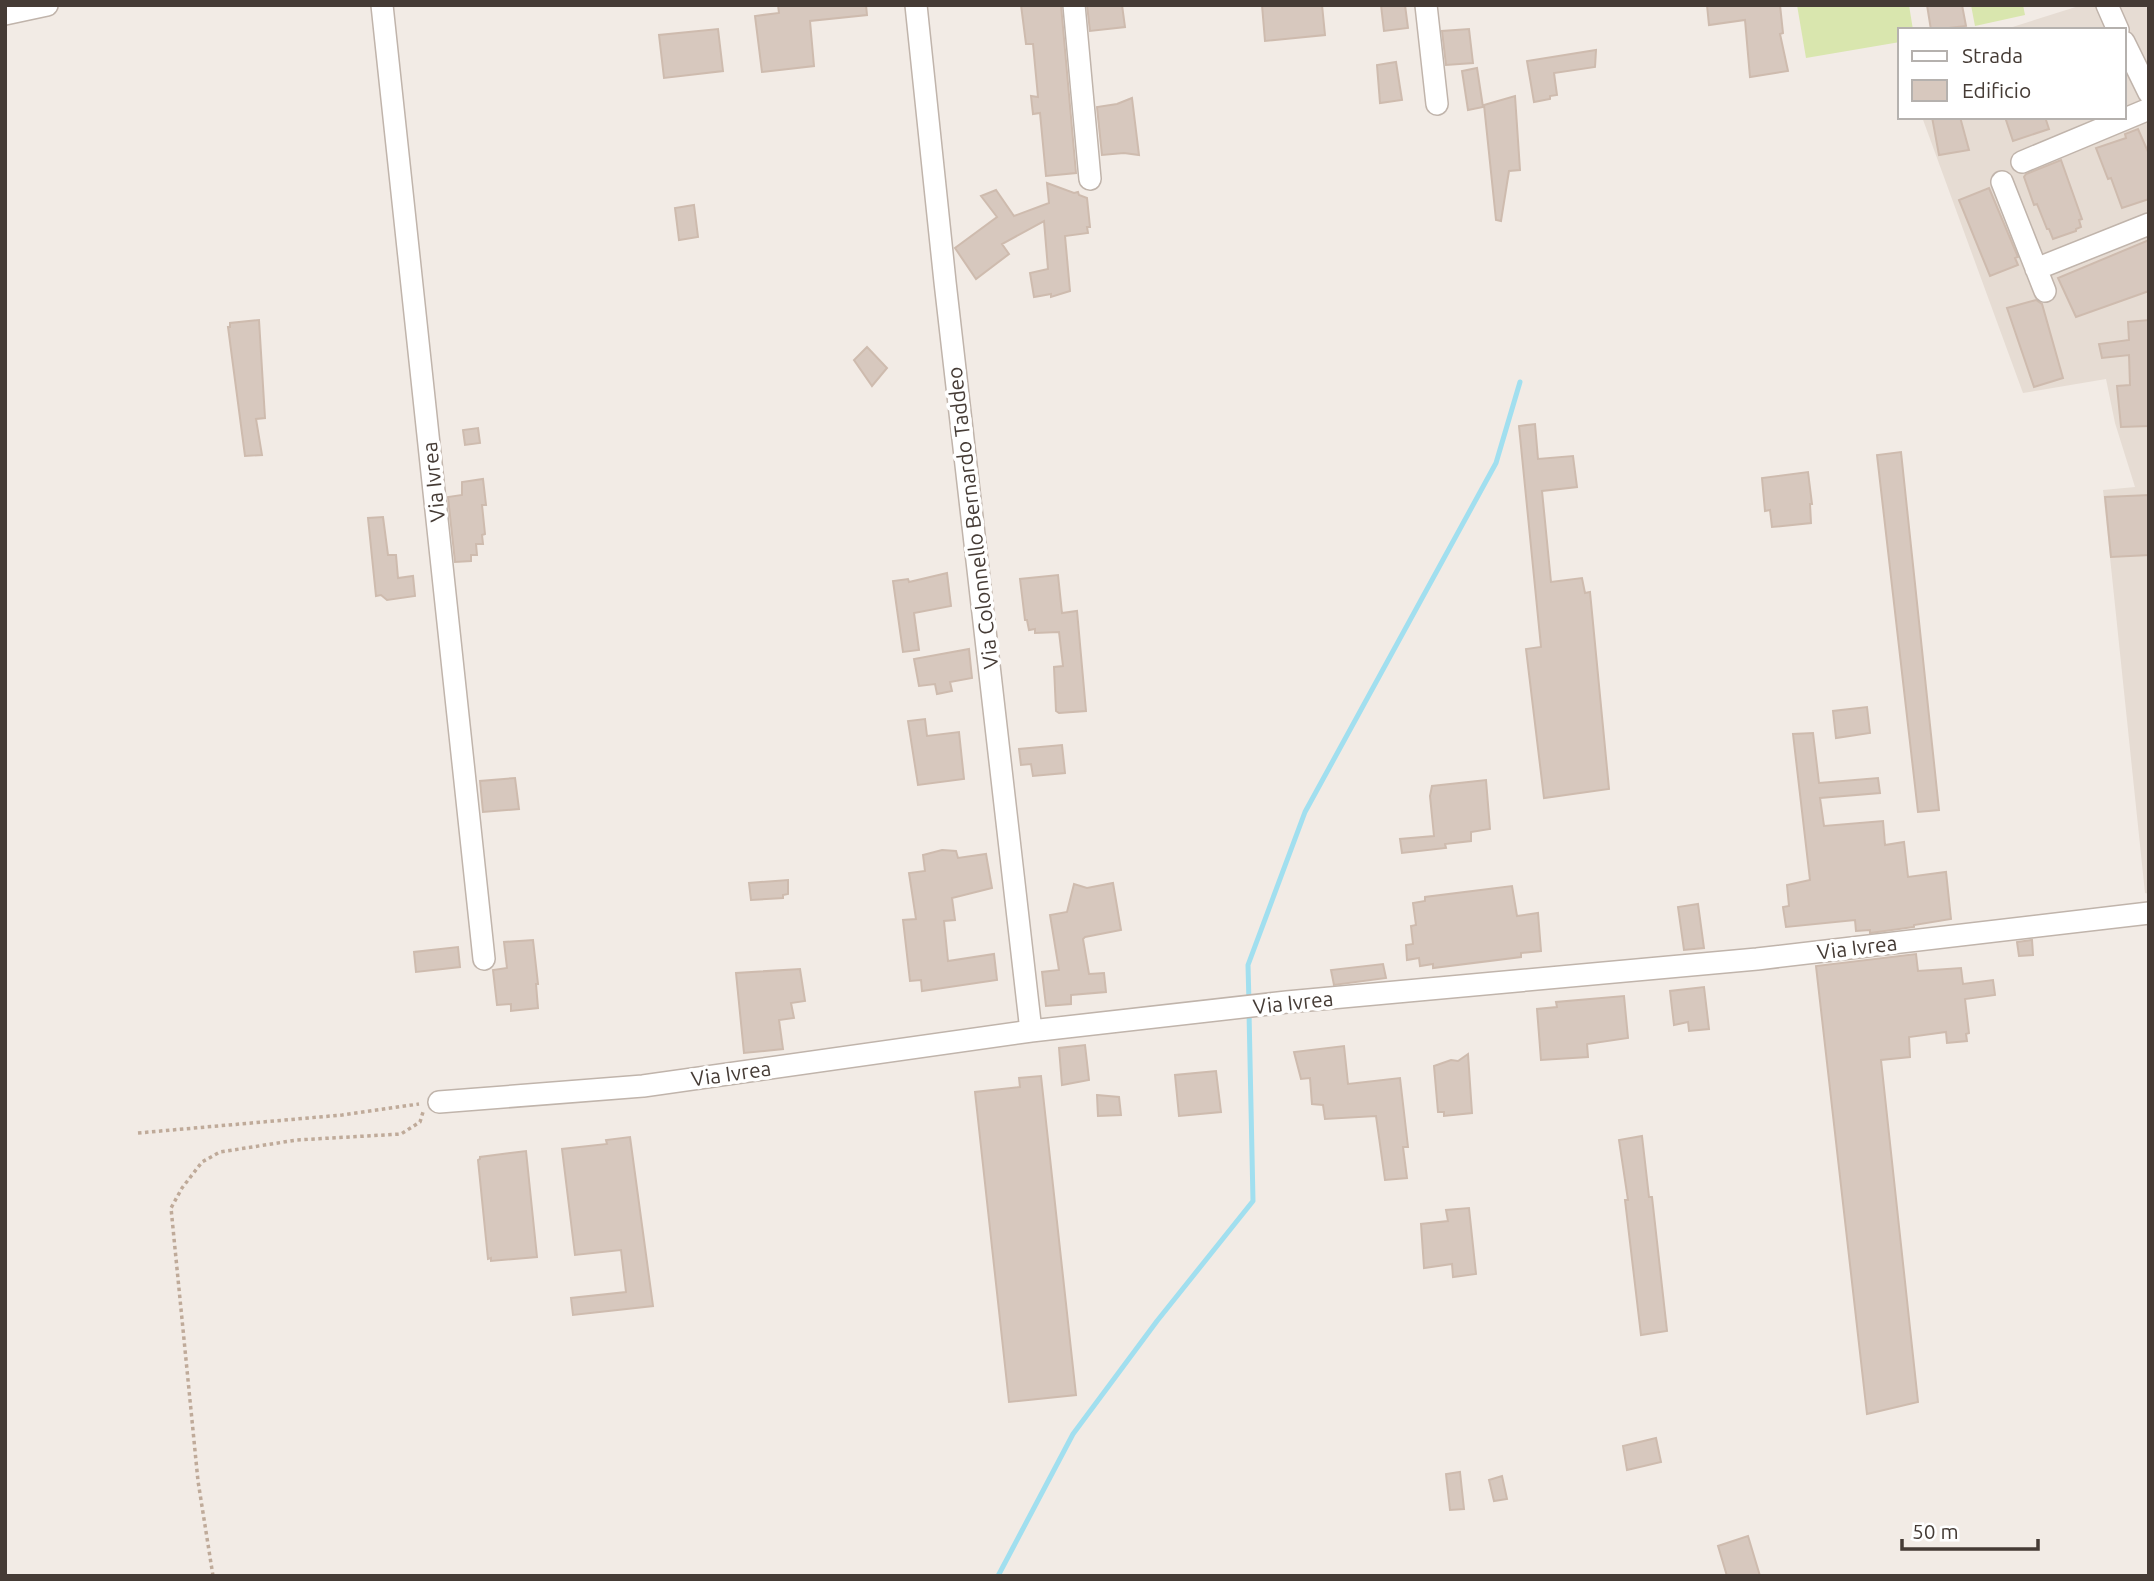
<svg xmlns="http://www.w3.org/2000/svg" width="2154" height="1581" viewBox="0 0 2154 1581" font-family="Ubuntu,sans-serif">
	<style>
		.residential { fill: #e6dcd3 }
		.green { fill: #d9e6ae }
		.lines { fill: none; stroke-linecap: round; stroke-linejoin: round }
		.stream { stroke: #a1dfef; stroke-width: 5 }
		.building { fill: #d7c8be; stroke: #cebbae; stroke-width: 2 }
		.minor-casing { stroke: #c0b4ab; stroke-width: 24 }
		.path { stroke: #bfaa99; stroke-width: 3.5; stroke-dasharray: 3.5 3.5; stroke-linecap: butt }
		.minor { stroke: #fff; stroke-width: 21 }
		.labels { text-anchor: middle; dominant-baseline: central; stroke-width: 7; stroke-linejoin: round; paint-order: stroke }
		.street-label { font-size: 21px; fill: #453b35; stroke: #fff }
	</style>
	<rect width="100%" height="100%" fill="#f2ebe5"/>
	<!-- residential -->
	<path class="residential" d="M2082,5H2149V894L2145,893L2103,490L2135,487L2115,423L2106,379L2023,393L1922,117H2124V30H2003Z"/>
	<!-- green -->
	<path class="green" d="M1797,5H1909L1913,30H1900V42L1806,58Z
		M1971,5H2023L2025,15L1975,26Z"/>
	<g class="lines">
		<!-- stream -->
		<path class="stream" d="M1249,1003L1248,965L1305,812L1496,463L1520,382
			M998,1576L1073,1434L1157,1321L1253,1201L1249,1012"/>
	</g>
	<!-- building -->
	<path class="building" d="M778,5H866L867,15L810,21L814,66L762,72L755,16L779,13Z
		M1021,5H1061L1076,173L1046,176L1040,113L1033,114L1031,96L1038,97L1033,44H1026Z
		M1087,5H1122L1125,27L1090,31Z
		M1262,5H1322L1325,35L1265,41Z
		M1381,5H1405L1408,28L1384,31Z
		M1707,5H1780L1783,33L1780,34L1788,71L1750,77L1745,20L1709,25Z
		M1927,5H1962L1966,26L1931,30Z
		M718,29L723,71L664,78L659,35Z
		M1469,29L1473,63L1446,65L1442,31Z
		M1596,50L1595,67L1554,73L1557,95L1550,96V99L1534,102L1527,61Z
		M1396,62L1402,100L1380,103L1377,65Z
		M1477,68L1483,107L1468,110L1462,71Z
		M1515,96L1520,170L1509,171L1501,221L1496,220L1484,105Z
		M1132,98L1139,155L1124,153L1102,155L1097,107L1117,104Z
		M1932,117H1960L1969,150L1939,155Z
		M2005,117H2045L2049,129L2013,141Z
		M2138,129L2149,154V199L2122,208L2111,178L2108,179L2096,148L2126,138L2125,134Z
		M2061,160L2082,219L2079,220L2081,227L2076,229V231L2053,239L2049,229H2047L2037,204L2034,205L2024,177L2026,174Z
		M1047,183L1074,193L1078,192L1079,195L1087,198L1090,227H1087L1088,233L1065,236L1070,291L1051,297V294L1034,297L1030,273L1048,269L1044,221L1002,244L1009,254L976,279L955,248L997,217L981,196L996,190L1014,216L1049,203Z
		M1989,188L2018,257L2015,258L2018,265L1990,276L1959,200Z
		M694,205L698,237L679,240L675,208Z
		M2149,240V291L2076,317L2058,278Z
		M2036,300L2042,304L2063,378L2034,387L2007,308Z
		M259,320L265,418L256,419L262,455L245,456L228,327H230V323Z
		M2149,320V426L2121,427L2117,386L2130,385L2129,355L2102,358L2099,344L2129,340L2128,322Z
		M867,347L887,368L872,386L854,360Z
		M1535,424L1538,459L1573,456L1577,487L1542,491L1551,582L1582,578L1585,593L1590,592L1609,789L1544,798L1526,649L1541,647L1519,426Z
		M478,428L480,443L465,445L463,430Z
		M1901,452L1939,810L1918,812L1877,455Z
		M1808,472L1812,504H1810L1811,523L1772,527L1770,510L1765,511L1762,478Z
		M483,479L486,505H482L485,534L482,535L483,544H476L477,555H471V561L455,562L448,497L462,495V482Z
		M2149,495V555L2111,557L2105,497Z
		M383,517L388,555H396L398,578L413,576L415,596L387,600L381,595L376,596L368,518Z
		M947,573L951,606L914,613L919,650L903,652L893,581L908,579L909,582Z
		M1058,575L1062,613L1077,611L1086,711L1059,713L1056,711L1054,667L1063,666L1059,632L1035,633V629L1029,630L1027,620H1025L1020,579Z
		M969,649L972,678L950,682L952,691L937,694L935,684L919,686L914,659Z
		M1867,707L1870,733L1836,738L1833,711Z
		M925,719L927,736L959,732L964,779L918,785L908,721Z
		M1813,733L1819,783L1878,778L1880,793L1820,798L1824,826L1883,821L1885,845L1904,842L1908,877L1946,872L1951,919L1914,925V927L1870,933V930L1856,931L1855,920L1786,927L1783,907L1789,906L1787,885L1810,880L1793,734Z
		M1062,745L1065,773L1033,776L1031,764L1021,765L1019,749Z
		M515,778L519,809L483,812L480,781Z
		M1486,780L1490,829L1471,832V841L1445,844L1446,848L1402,853L1400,839L1434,836L1430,796L1432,786Z
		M942,850L956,851L958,858L986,854L992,888L952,898L955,920L944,921L948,961L994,954L997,980L922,991L921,980L910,981L903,920L916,919L909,873L925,871L923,855Z
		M788,880V894L783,895V898L751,900L749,883Z
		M1113,883L1121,930L1085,937L1083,939L1089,974L1104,973L1106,992L1071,995V1004L1046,1006L1042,972L1059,970L1050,915L1067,912L1074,884L1087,888Z
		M1512,886L1517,916L1538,913L1541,951L1521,953V957L1433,968V964L1420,966L1419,958L1407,960L1406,945L1413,944L1411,926L1416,925L1413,903L1425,901V897Z
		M1698,904L1704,948L1684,950L1678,907Z
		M533,940L538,984H536L538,1008L511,1011V1004L497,1005L493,970L507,968L504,942Z
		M2032,940L2033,955L2019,956L2017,942Z
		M458,947L460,967L416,972L414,952Z
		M1916,954L1918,971L1961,968L1963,984L1993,980L1995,995L1965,999L1969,1033L1966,1034L1967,1041L1947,1043L1946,1032L1909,1037L1910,1057L1881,1060L1918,1402L1867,1414L1816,966Z
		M1383,964L1386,978L1334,985L1331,970Z
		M800,969L805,1001L791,1003L794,1018L779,1020L783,1049L744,1053L736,973Z
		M1704,987L1709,1029L1689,1031L1688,1022L1674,1025L1670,991Z
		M1624,996L1628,1038L1587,1044L1588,1057L1541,1060L1537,1009L1557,1007L1556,1002Z
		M1085,1045L1089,1080L1062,1085L1059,1048Z
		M1344,1046L1348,1084L1400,1078L1408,1147H1403L1407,1178L1385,1180L1376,1116L1325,1119L1323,1105L1312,1104L1310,1078L1301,1079L1294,1052Z
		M1468,1054L1472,1113L1444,1116V1112H1438L1434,1066L1451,1060L1458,1061Z
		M1216,1071L1221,1112L1179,1116L1175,1075Z
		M1041,1076L1076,1395L1009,1402L975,1092L1020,1087L1019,1078Z
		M1097,1095L1119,1097L1121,1115L1098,1116Z
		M1642,1136L1649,1197H1652L1667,1331L1641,1335L1625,1200H1628L1619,1140Z
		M630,1137L653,1306L573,1315L571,1298L626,1292L621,1250L575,1255L562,1149L607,1144L606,1140Z
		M526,1151L537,1257L491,1261V1258L488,1259L478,1160L480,1159V1157Z
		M1469,1208L1476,1274L1453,1277L1452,1264L1424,1268L1421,1224L1448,1221L1446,1210Z
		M1656,1438L1661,1462L1627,1470L1623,1446Z
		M1460,1472L1464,1509L1450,1510L1446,1474Z
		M1502,1476L1507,1499L1494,1501L1489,1480Z
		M1748,1536L1760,1576H1727L1718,1546Z"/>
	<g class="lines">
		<defs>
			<path id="minor" d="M382,5L484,959
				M916,5L945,282L1031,1031
				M1074,5L1090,179
				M1426,5L1437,104
				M2107,5L2118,30
				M5,14L47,5
				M2124,42L2149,93
				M2022,162L2149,109
				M2002,182L2045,291
				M2036,269L2149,224
				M439,1102L643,1086L1031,1031L1287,1002L1757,959L2149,913"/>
		</defs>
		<!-- minor casing -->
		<use href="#minor" class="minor-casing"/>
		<!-- path -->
		<path class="path" d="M138,1133L342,1115L419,1104
			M213,1576L198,1481L171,1208L182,1188L202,1162L220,1152L297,1140L401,1134L420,1122L423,1112"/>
		<!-- minor -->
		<use href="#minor" class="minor"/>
	</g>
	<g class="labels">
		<!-- street labels -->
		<g class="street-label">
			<text transform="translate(433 482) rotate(-96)">Via Ivrea</text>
			<text transform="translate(972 518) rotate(-97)">Via Colonnello Bernardo Taddeo</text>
			<text transform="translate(1857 947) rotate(-7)">Via Ivrea</text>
			<text transform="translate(1293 1002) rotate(-6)">Via Ivrea</text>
			<text transform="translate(731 1073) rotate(-8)">Via Ivrea</text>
		</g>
	</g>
	<!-- border -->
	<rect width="2154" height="1581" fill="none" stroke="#453b35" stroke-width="14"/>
	<!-- legend -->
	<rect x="1898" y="28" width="228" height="91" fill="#ffffff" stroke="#b5b1ae" stroke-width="2"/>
	<rect x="1912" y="51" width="35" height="10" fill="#ffffff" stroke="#b5b1ae" stroke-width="2"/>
	<text x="1962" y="63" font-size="21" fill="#453b35">Strada</text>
	<rect x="1912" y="80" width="35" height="21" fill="#d7c8be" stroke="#b5b1ae" stroke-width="2"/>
	<text x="1962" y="98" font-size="21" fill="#453b35">Edificio</text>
	<!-- scale -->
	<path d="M1902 1539v10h136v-10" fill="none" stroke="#453b35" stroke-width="3.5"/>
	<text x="1912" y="1539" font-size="21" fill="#453b35" stroke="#ffffff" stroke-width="5" paint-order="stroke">50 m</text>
</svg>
